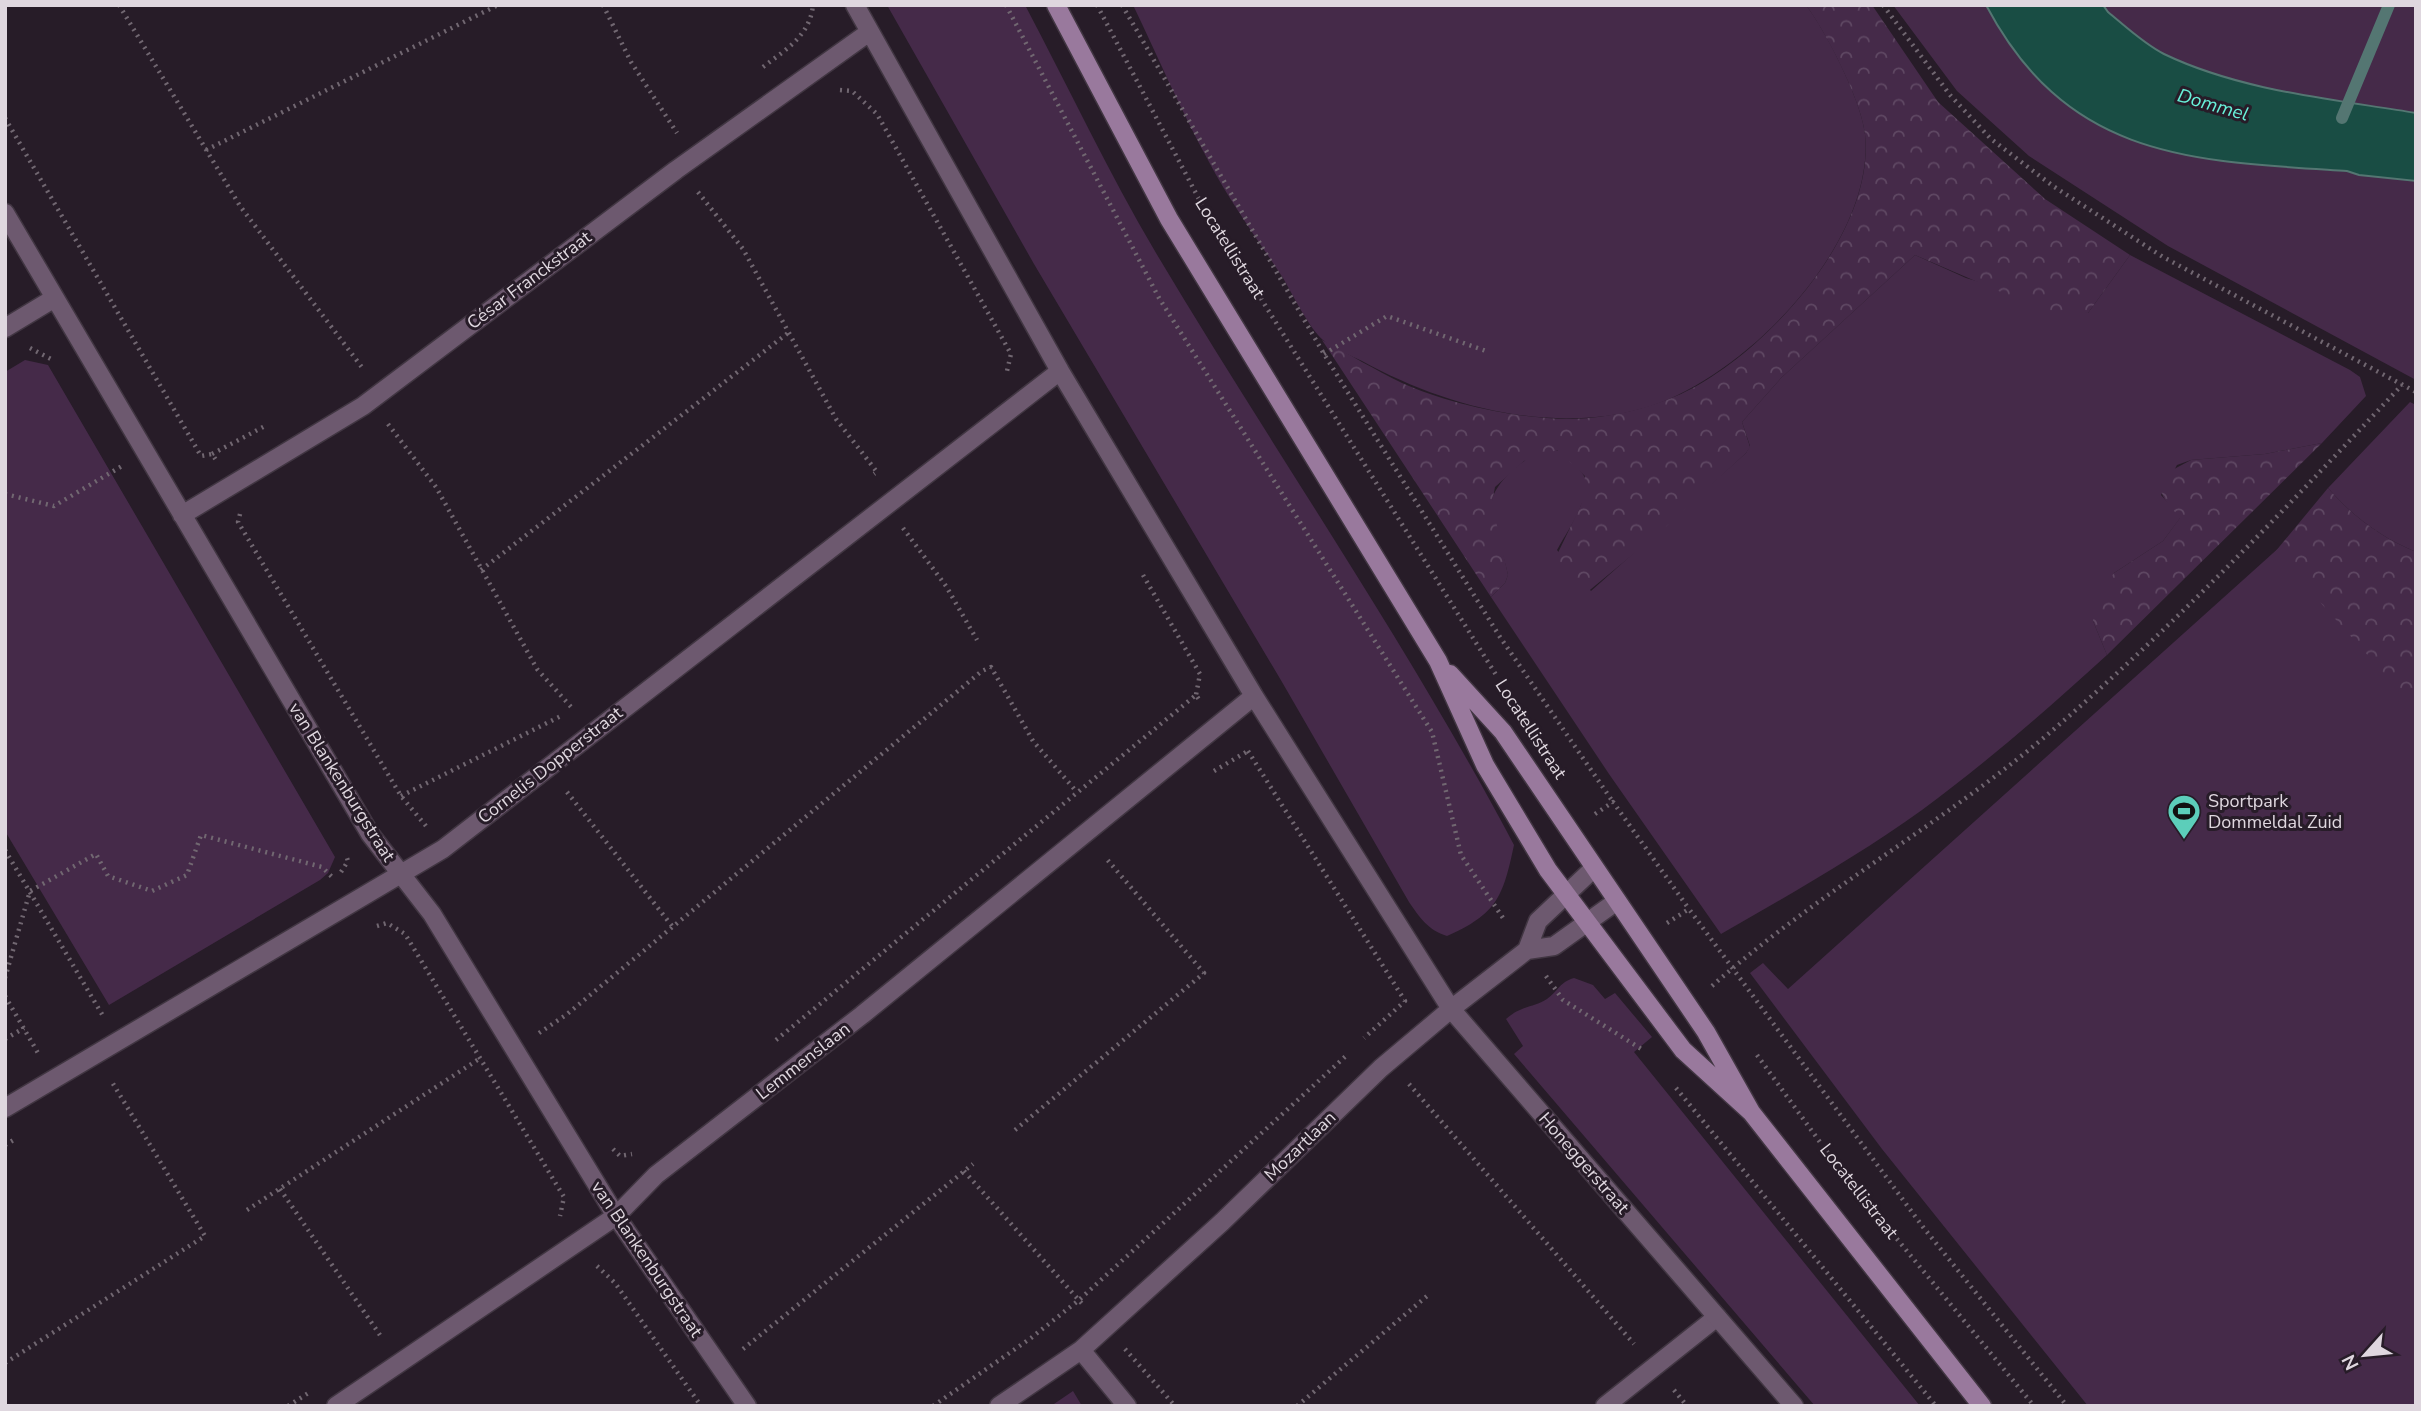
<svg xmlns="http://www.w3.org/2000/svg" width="2421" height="1411" viewBox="0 0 2421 1411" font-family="'Nunito Sans',sans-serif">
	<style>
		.green { fill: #452a49 }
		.forest { fill: url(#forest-crowns) }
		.water { fill: #194d44; stroke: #547672; stroke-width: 2 }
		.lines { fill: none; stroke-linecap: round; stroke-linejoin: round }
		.stream { stroke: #547672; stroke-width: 12 }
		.pedestrian-casing { stroke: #413642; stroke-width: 21 }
		.minor-casing { stroke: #413642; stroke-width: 21 }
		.secondary-casing { stroke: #413642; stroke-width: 21 }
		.path { stroke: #716771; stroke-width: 4.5; stroke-dasharray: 2 5; stroke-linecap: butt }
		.pedestrian { stroke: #6d596f; stroke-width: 18 }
		.minor { stroke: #6d596f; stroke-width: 18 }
		.secondary { stroke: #99799d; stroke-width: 18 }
		.labels { text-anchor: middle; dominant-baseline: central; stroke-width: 6; stroke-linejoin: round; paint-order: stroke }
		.street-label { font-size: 18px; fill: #dfd7df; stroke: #271c28 }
		.poi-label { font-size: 18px; fill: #dfd7df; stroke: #271c28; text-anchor: start }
		.water-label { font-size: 19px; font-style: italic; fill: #68f1d9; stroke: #271c28 }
	</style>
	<defs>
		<pattern id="forest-crowns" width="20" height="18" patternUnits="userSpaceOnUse" patternTransform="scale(1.75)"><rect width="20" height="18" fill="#452a49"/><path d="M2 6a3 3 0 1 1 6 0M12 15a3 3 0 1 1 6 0" fill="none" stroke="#5f4863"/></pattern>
	</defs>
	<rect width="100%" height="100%" fill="#271c28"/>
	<!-- green -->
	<path class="green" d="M887,5H1025C1069,88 1108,172 1156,253C1274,451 1406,641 1514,845C1503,897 1497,914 1447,936C1428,930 1420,918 1409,902L1282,682L1034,264Z
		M1133,5H1806C1826,31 1862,102 1865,134C1876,244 1743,380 1644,408C1550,435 1444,406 1362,361C1350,355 1333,349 1323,340C1309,328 1293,295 1283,278C1258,240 1230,202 1209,162C1181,111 1158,57 1133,5Z
		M1893,5H1986C2068,160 2191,161 2348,171L2359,175L2416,181V380L2168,246L2029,156L1957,91Z
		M2103,5H2416V113C2332,99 2241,91 2164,54C2144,44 2125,26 2107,12Z
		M1915,255L1966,278L2088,313L2130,255L2350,370L2360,377L2366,396L2322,443L2265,454L2191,460L2177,465L2161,495L2181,517L2163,541L2114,573L2093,621L2107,655C2048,709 1987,762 1922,810C1858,856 1789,895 1721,934L1609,774L1491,597L1505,583L1508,575C1504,555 1491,520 1492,501C1494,481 1536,445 1556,450C1563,452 1573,462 1577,467C1582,473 1587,477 1586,486C1584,508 1568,530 1557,550L1591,591L1746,453L1750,446L1742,422L1781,378Z
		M25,360L48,365L335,857L328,873L320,880L109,1005L5,831V372Z
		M2410,402L2416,405V552C2382,538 2352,516 2328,488Z
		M2282,545L2416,693V1406H2088L1882,1149L1750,973L1763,963L1788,989Z
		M1574,978L1593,985L1605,999L1615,993L1652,1037L1634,1052L1920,1406H1815L1514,1054L1523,1046L1506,1019C1522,1005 1533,1008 1547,999C1558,991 1560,982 1574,978Z
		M1073,1391L1082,1406H1051Z"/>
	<!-- forest -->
	<path class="forest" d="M1806,5H1872L1938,102L2045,199L2130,255L2088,313L2045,311L1915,255L1781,378L1742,422L1750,447L1746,453L1660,532L1585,594L1566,582L1555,559L1581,505L1585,476L1557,450L1524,461L1495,487L1492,503L1508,575L1505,583L1491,597L1322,340C1349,354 1375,370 1402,383C1448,404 1522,420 1573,419C1609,418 1648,409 1681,394C1764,355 1876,234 1865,134C1862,102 1826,32 1806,5Z
		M2322,443L2107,655L2093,621L2096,598L2114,573L2163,541L2180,518C2168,503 2156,496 2163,475L2191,460L2265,454Z
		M2328,488C2352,516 2382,538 2416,552V709L2275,552Z"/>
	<!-- water -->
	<path class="water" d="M1986,5H2103L2108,12C2125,26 2144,44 2164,54C2241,91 2332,99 2416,113V181L2359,175L2347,171C2191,161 2068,160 1986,5Z"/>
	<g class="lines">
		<!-- stream -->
		<path class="stream" d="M2342,118L2389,5"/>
		<defs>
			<path id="pedestrian" d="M1605,1406L1717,1317"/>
			<path id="minor" d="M855,5L1060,371L1254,696L1451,1009L1794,1406
				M5,213L370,834L432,914L616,1216L747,1406
				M5,328L53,299
				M182,515L363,406L676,170L868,33
				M1527,950L1538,921L1593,869
				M5,1108L443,849L1060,371
				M1081,1350L1127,1406
				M336,1406L616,1216L656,1175L862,1015L1254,696
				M999,1406L1081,1350L1222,1222L1381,1068L1451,1009L1527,950L1554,946L1617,901"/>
			<path id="secondary" d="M1056,5L1169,219L1438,661L1485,765L1548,870L1683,1050L1751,1112
				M1450,674L1503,732L1706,1032L1751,1112L1982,1406"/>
		</defs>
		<!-- pedestrian casing -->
		<use href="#pedestrian" class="pedestrian-casing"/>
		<!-- minor casing -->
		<use href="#minor" class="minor-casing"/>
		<!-- secondary casing -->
		<use href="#secondary" class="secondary-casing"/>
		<!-- path -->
		<path class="path" d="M119,5L240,206L364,370
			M603,5L631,62L677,133
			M1006,5L1159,298L1432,732L1461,855L1505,921
			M1097,5L1200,201L1498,678
			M1122,5L1324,354L1500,637L1613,802
			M1883,5L1950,95L1991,139L2053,186L2163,257L2416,392
			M763,67C785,50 810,36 813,5
			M840,90L852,91L877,114L1011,354L1007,371
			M5,118L201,456L212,454L216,460
			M206,150L498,5
			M698,192L743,249L836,419L877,472L874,474
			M30,348L53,360
			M1324,354L1387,316L1486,351
			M388,424L436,487L537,669L573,709
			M212,454L265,426
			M5,494L54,506L122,466
			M240,514L238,522L401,796L426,826
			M903,528L946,586L977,640
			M481,570L788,333
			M1143,575L1200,674L1196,695
			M1248,751L1405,1001L1364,1038
			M1214,771L1248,751
			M567,792L672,926
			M401,796L563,715
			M1595,814L1613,802L1689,909
			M5,850L103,1016
			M341,872L348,861L346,855
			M1667,923L1689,909L1923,1227L2067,1406
			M377,926L387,923L405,934L564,1197L560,1216
			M1546,976L1563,1000L1643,1050
			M5,978L30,891L96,854L108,876L152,891L187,875L201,835L322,867L334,879
			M1712,986C1817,893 1940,825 2047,735C2174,627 2288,506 2402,385
			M5,996L38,1053
			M539,1033L566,1015L982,671L991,667L1033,741L1076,791
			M5,1039L24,1028
			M776,1040L1196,695L1200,701
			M1757,1055L1838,1167L2034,1406
			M1409,1084L1634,1344
			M1676,1088L1936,1406
			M1015,1130L1204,973L1105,857
			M5,1145L17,1138
			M613,1149L620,1156L632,1154
			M964,1171L1085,1307
			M280,1189L382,1338
			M247,1210L479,1059
			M597,1266L615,1283L701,1406
			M743,1349L973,1164
			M1125,1349L1175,1406
			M5,1363L205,1236L112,1082
			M1674,1390L1687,1406
			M288,1406L310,1392
			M933,1406L1031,1338L1079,1300L1348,1054
			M1297,1406L1427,1296"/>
		<!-- pedestrian -->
		<use href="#pedestrian" class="pedestrian"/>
		<!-- minor -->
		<use href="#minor" class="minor"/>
		<!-- secondary -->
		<use href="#secondary" class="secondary"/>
	</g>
	<!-- icons -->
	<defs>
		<symbol id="stadium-pin" viewBox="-11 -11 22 30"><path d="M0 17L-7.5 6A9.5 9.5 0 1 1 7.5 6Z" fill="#5cceba" stroke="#271c28"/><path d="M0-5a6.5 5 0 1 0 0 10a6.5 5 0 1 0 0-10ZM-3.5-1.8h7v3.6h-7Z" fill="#111"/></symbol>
	</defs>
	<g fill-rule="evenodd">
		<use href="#stadium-pin" x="2165" y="792" width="38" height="52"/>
	</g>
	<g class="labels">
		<!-- street labels -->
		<g class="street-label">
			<text transform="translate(1230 248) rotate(58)">Locatellistraat</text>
			<text transform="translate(529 280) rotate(-37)">César Franckstraat</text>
			<text transform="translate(1531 729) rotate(57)">Locatellistraat</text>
			<text transform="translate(550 765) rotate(-38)">Cornelis Dopperstraat</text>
			<text transform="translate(342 782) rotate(58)">van Blankenburgstraat</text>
			<text transform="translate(803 1061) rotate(-38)">Lemmenslaan</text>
			<text transform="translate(1300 1146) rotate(-44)">Mozartlaan</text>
			<text transform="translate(1584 1163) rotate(49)">Honeggerstraat</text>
			<text transform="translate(1859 1191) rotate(52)">Locatellistraat</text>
			<text transform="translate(647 1259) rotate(56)">van Blankenburgstraat</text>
		</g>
		<!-- poi labels -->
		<g class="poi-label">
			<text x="2208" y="801">Sportpark<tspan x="2208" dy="21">Dommeldal Zuid</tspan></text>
		</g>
		<!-- water labels -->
		<g class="water-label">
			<text transform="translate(2213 105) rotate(16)">Dommel</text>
		</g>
	</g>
	<!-- border -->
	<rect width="2421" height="1411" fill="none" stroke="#dfd7df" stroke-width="14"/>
	<!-- north arrow -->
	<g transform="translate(2365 1355) rotate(243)" stroke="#271c28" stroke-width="5" paint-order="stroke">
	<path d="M0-5L12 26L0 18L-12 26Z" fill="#dfd7df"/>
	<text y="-10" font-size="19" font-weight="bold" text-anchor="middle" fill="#dfd7df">N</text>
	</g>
</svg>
